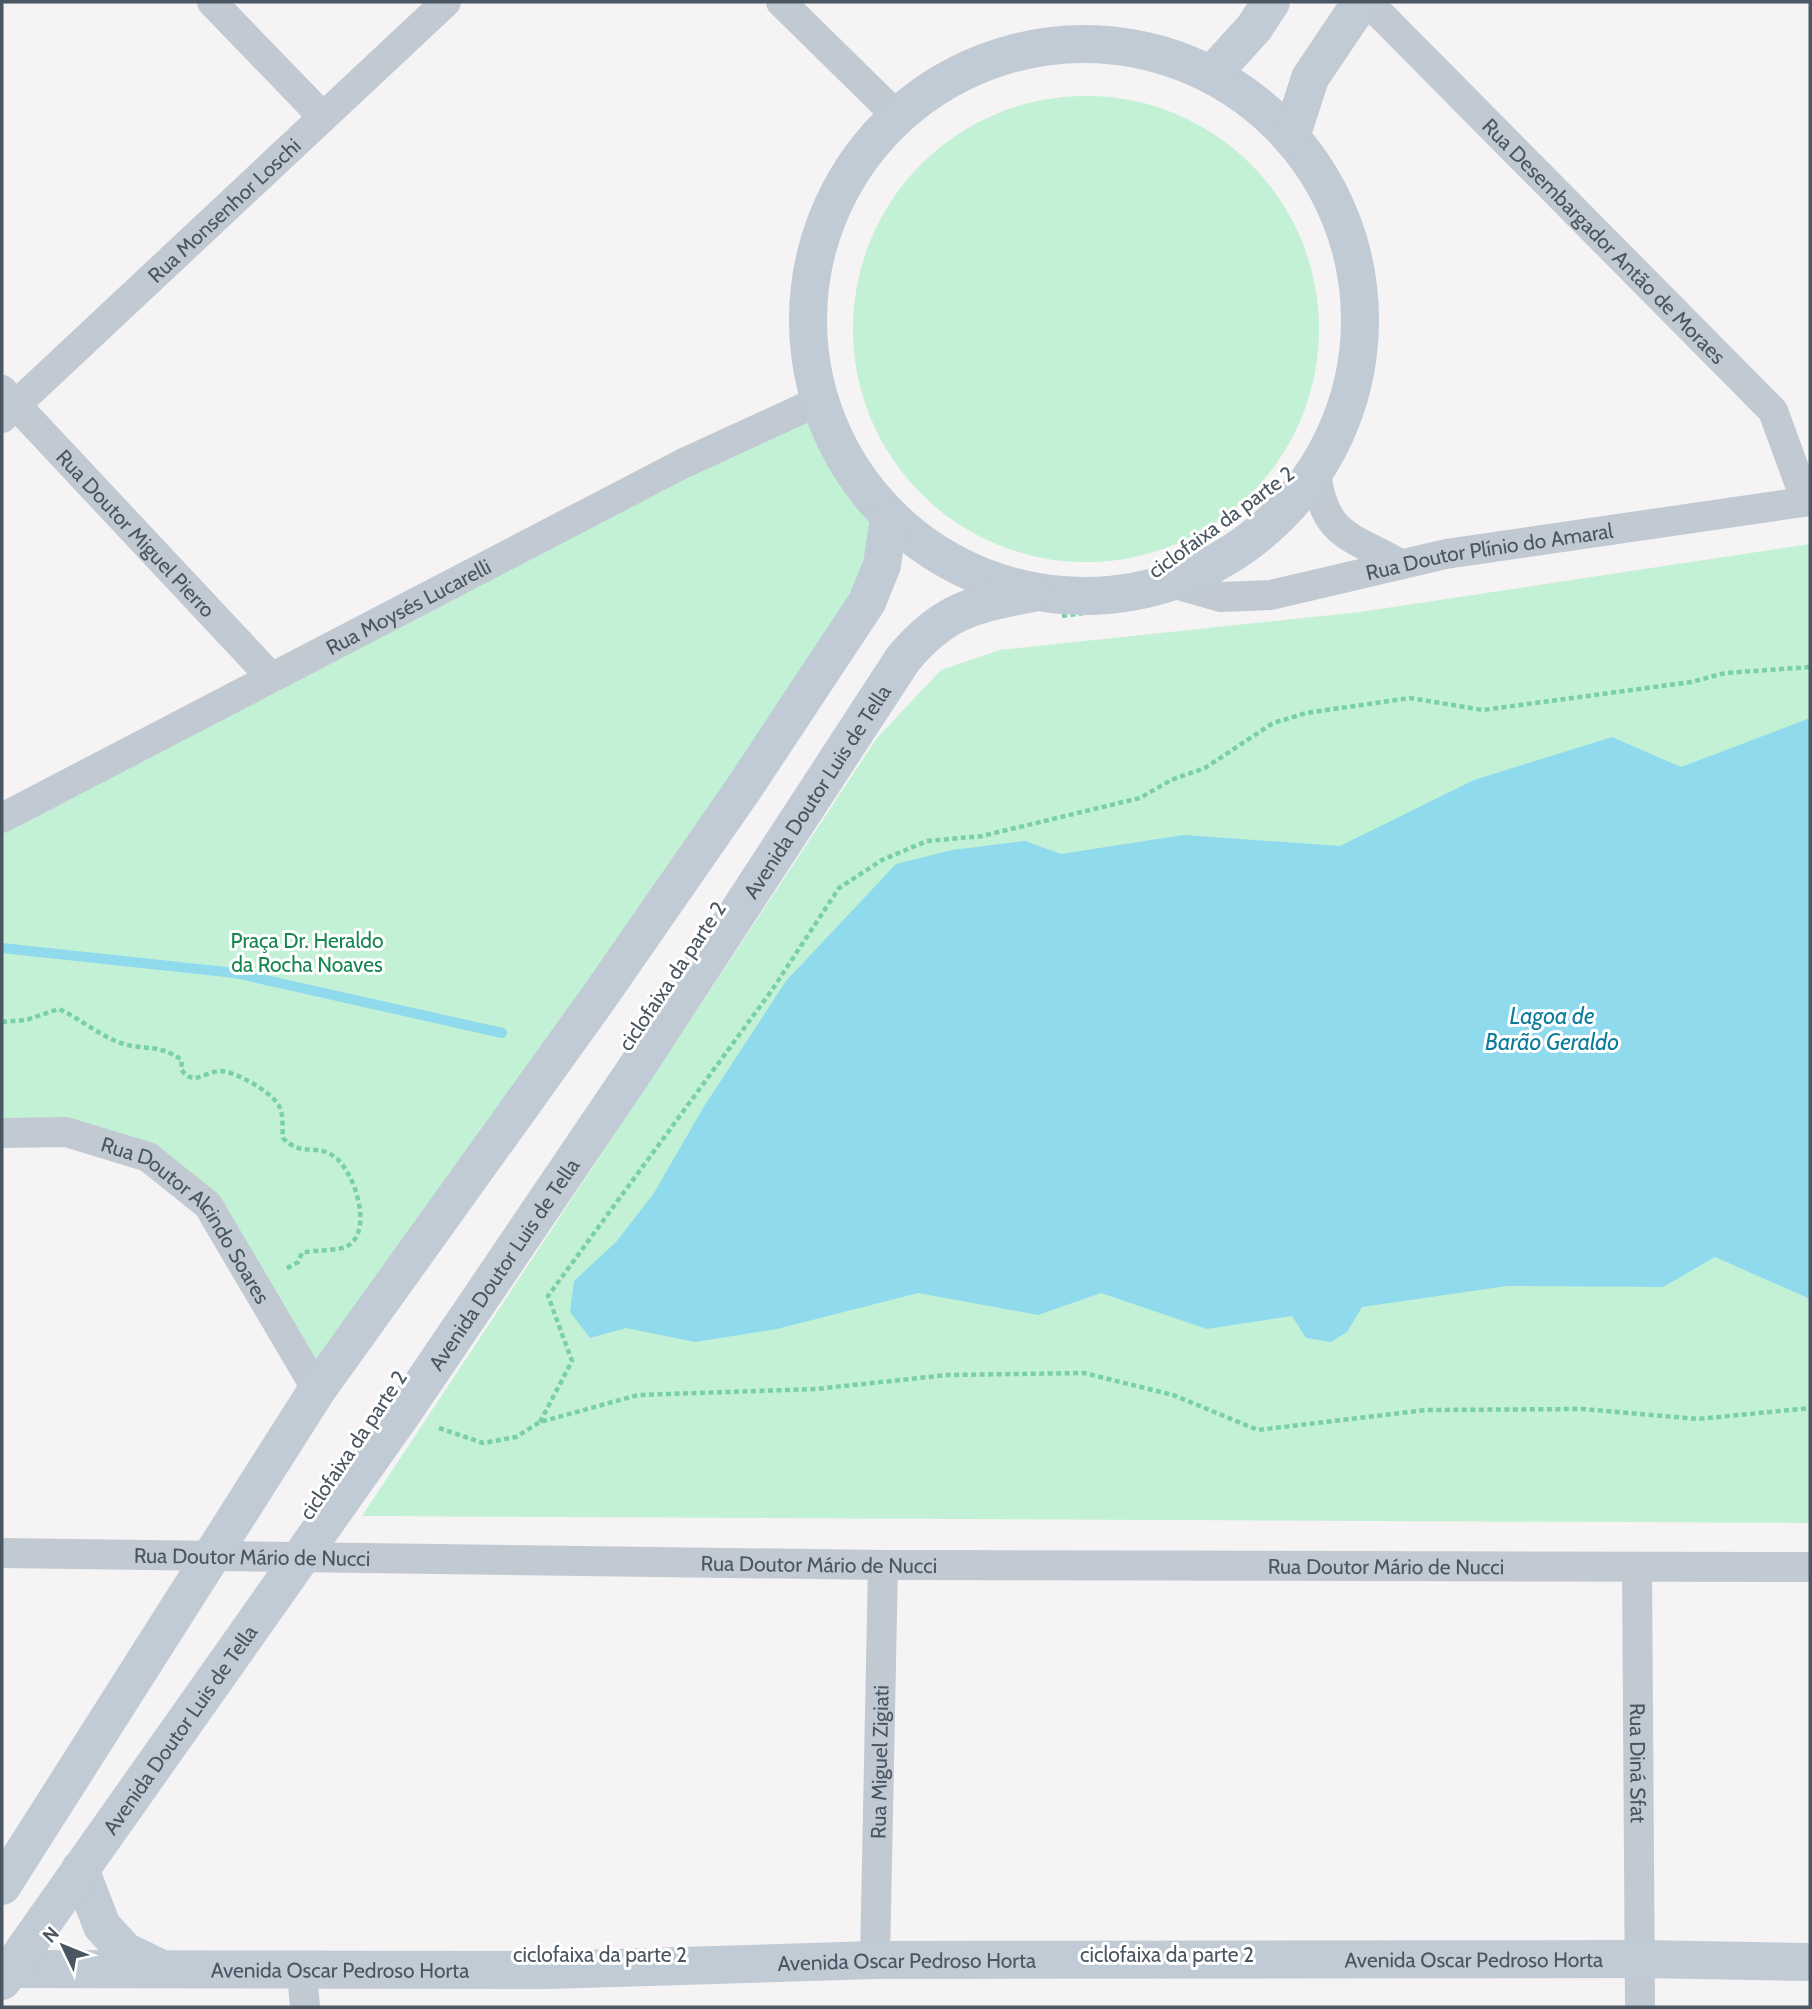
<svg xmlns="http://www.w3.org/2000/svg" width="1812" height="2009" viewBox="0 0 1812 2009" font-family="Cabin,sans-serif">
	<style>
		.green { fill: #c3f1d5 }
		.water { fill: #90daee }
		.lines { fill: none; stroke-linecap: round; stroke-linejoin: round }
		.stream { stroke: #90daee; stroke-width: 10 }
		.path { stroke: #7ad0a6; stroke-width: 4.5; stroke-dasharray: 5 3.5; stroke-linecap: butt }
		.street { stroke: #c1cad2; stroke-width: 30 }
		.secondary { stroke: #c1cbd6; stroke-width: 38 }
		.labels { text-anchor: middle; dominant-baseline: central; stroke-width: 6; stroke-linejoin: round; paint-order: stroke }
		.street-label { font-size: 21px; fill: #4a5661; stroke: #fff }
		.park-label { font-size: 21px; fill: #17864f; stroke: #fff }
		.water-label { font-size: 23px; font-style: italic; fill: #0c7c9b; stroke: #fff }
	</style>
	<rect width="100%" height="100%" fill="#f5f3f3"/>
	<!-- green -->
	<path class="green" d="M853 329a233 233 0 1 1 466 0a233 233 0 1 1-466 0Z
		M819,401L847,464L889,518L882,565L317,1390L208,1205L148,1157L2,1133V818Z
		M1810,544V1523L362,1516L877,738L941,670L1000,650L1360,612Z"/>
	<!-- water -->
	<path class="water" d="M1810,718V1299L1715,1257L1663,1287L1507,1286L1362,1307L1347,1332L1331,1342L1306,1338L1292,1316L1207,1329L1101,1293L1038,1315L918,1293L777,1329L695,1342L626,1328L590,1338L570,1312L574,1281L616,1242L654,1193L703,1108L786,981L896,864L952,850L1025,841L1061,854L1183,835L1340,846L1474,780L1612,737L1681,767Z"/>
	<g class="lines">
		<!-- stream -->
		<path class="stream" d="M2,948L235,973L502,1033"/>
		<!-- path -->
		<path class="path" d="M925,102L1016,55L1138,57L1177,65
			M1302,171L1361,294L1324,442
			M818,370L817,248L880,145
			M836,430L869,486
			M1205,558L1287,495
			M1062,616L1114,609L1142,597
			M2,1022L26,1020L59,1009C81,1019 101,1037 124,1044C147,1051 157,1043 182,1060L181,1069C193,1087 204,1072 220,1071C235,1071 272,1092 279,1106C284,1115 282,1127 283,1138C301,1157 314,1144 332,1155C353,1167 374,1228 349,1245C339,1252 316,1249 302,1253L298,1262L284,1270
			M540,1422L572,1361L548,1296L772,990L839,888L882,860L927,841L982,836L1140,798L1171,780L1205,768L1273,723L1306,713L1410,698L1483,710L1691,682L1725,673L1810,667
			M439,1428L483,1443L516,1437L540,1422L638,1395L816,1389L947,1375L1084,1373L1173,1395L1258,1430L1426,1410L1582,1409L1698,1419L1810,1408"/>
		<!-- street -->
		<g class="street">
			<path d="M212,2L323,117"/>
			<path d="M781,2L897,116"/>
			<path id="s1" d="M1368,2L1773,411L1806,501"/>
			<path id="s2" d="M2,390L271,677"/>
			<path id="s3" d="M2,418L446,2"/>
			<path d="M1316,473C1324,536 1349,535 1400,564"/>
			<path id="s4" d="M1172,583L1221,597L1271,595L1446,554L1810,501"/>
			<path id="s5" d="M2,818L682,464L819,401"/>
			<path id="s6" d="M2,1133L66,1132L148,1157L208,1205L317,1390"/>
			<path id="s7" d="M2,1553L883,1565L1810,1567"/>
			<path id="s8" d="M1637,1567L1640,2007"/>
			<path id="s9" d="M875,1960L883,1565"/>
			<path d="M302,1972L305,2007"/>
		</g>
		<!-- secondary -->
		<g class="secondary">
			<circle cx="1084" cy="320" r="276"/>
			<path d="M1213,73L1254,28L1271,2"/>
			<path d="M1292,134L1310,78L1361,2"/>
			<path d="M80,1869L102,1926L125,1951L160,1968"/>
			<path d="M2,1886L317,1390L599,997L744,788L867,602L882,565L889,518"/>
			<path id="s10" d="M2,1969L549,1970L875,1960L1641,1959L1810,1962"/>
			<path id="s11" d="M2,1981L402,1414L635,1070L903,659C944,610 972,605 1032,593"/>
		</g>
	</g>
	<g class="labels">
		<!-- street labels -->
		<g class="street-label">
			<text stroke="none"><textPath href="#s3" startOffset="304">Rua Monsenhor Loschi</textPath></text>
			<text stroke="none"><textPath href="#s1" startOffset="336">Rua Desembargador Antão de Moraes</textPath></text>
			<text transform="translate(1221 522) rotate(-36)">ciclofaixa da parte 2</text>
			<text stroke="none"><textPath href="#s2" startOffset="196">Rua Doutor Miguel Pierro</textPath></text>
			<text stroke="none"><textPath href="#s4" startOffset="324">Rua Doutor Plínio do Amaral</textPath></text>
			<text stroke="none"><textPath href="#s5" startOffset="458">Rua Moysés Lucarelli</textPath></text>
			<text stroke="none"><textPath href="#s11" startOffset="1442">Avenida Doutor Luis de Tella</textPath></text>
			<text transform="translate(672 976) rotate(-56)">ciclofaixa da parte 2</text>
			<text stroke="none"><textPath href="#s6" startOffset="220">Rua Doutor Alcindo Soares</textPath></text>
			<text stroke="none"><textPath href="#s11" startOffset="875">Avenida Doutor Luis de Tella</textPath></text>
			<text transform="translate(353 1445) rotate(-56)">ciclofaixa da parte 2</text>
			<text stroke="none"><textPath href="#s7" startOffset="250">Rua Doutor Mário de Nucci</textPath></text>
			<text stroke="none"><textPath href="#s7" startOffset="817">Rua Doutor Mário de Nucci</textPath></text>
			<text stroke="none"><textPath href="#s7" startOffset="1384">Rua Doutor Mário de Nucci</textPath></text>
			<text stroke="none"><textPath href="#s11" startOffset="308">Avenida Doutor Luis de Tella</textPath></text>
			<text stroke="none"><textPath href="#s9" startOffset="198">Rua Miguel Zigiati</textPath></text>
			<text stroke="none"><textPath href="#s8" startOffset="196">Rua Diná Sfat</textPath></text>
			<text x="600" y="1954">ciclofaixa da parte 2</text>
			<text x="1167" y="1954">ciclofaixa da parte 2</text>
			<text stroke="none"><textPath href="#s10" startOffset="1472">Avenida Oscar Pedroso Horta</textPath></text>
			<text stroke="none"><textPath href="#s10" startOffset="905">Avenida Oscar Pedroso Horta</textPath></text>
			<text stroke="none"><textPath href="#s10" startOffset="338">Avenida Oscar Pedroso Horta</textPath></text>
		</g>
		<!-- park labels -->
		<g class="park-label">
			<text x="307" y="940">Praça Dr. Heraldo<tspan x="307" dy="24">da Rocha Noaves</tspan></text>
		</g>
		<!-- water labels -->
		<g class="water-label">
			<text x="1552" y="1016">Lagoa de<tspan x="1552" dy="26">Barão Geraldo</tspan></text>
		</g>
	</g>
	<!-- border -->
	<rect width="1812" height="2009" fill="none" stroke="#4a5661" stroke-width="7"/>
	<!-- north arrow -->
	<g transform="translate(63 1946) rotate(313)" stroke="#ffffff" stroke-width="5" paint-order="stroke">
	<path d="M0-5L12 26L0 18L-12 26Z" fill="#4a5661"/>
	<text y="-10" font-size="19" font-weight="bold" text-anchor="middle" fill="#4a5661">N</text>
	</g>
</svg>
